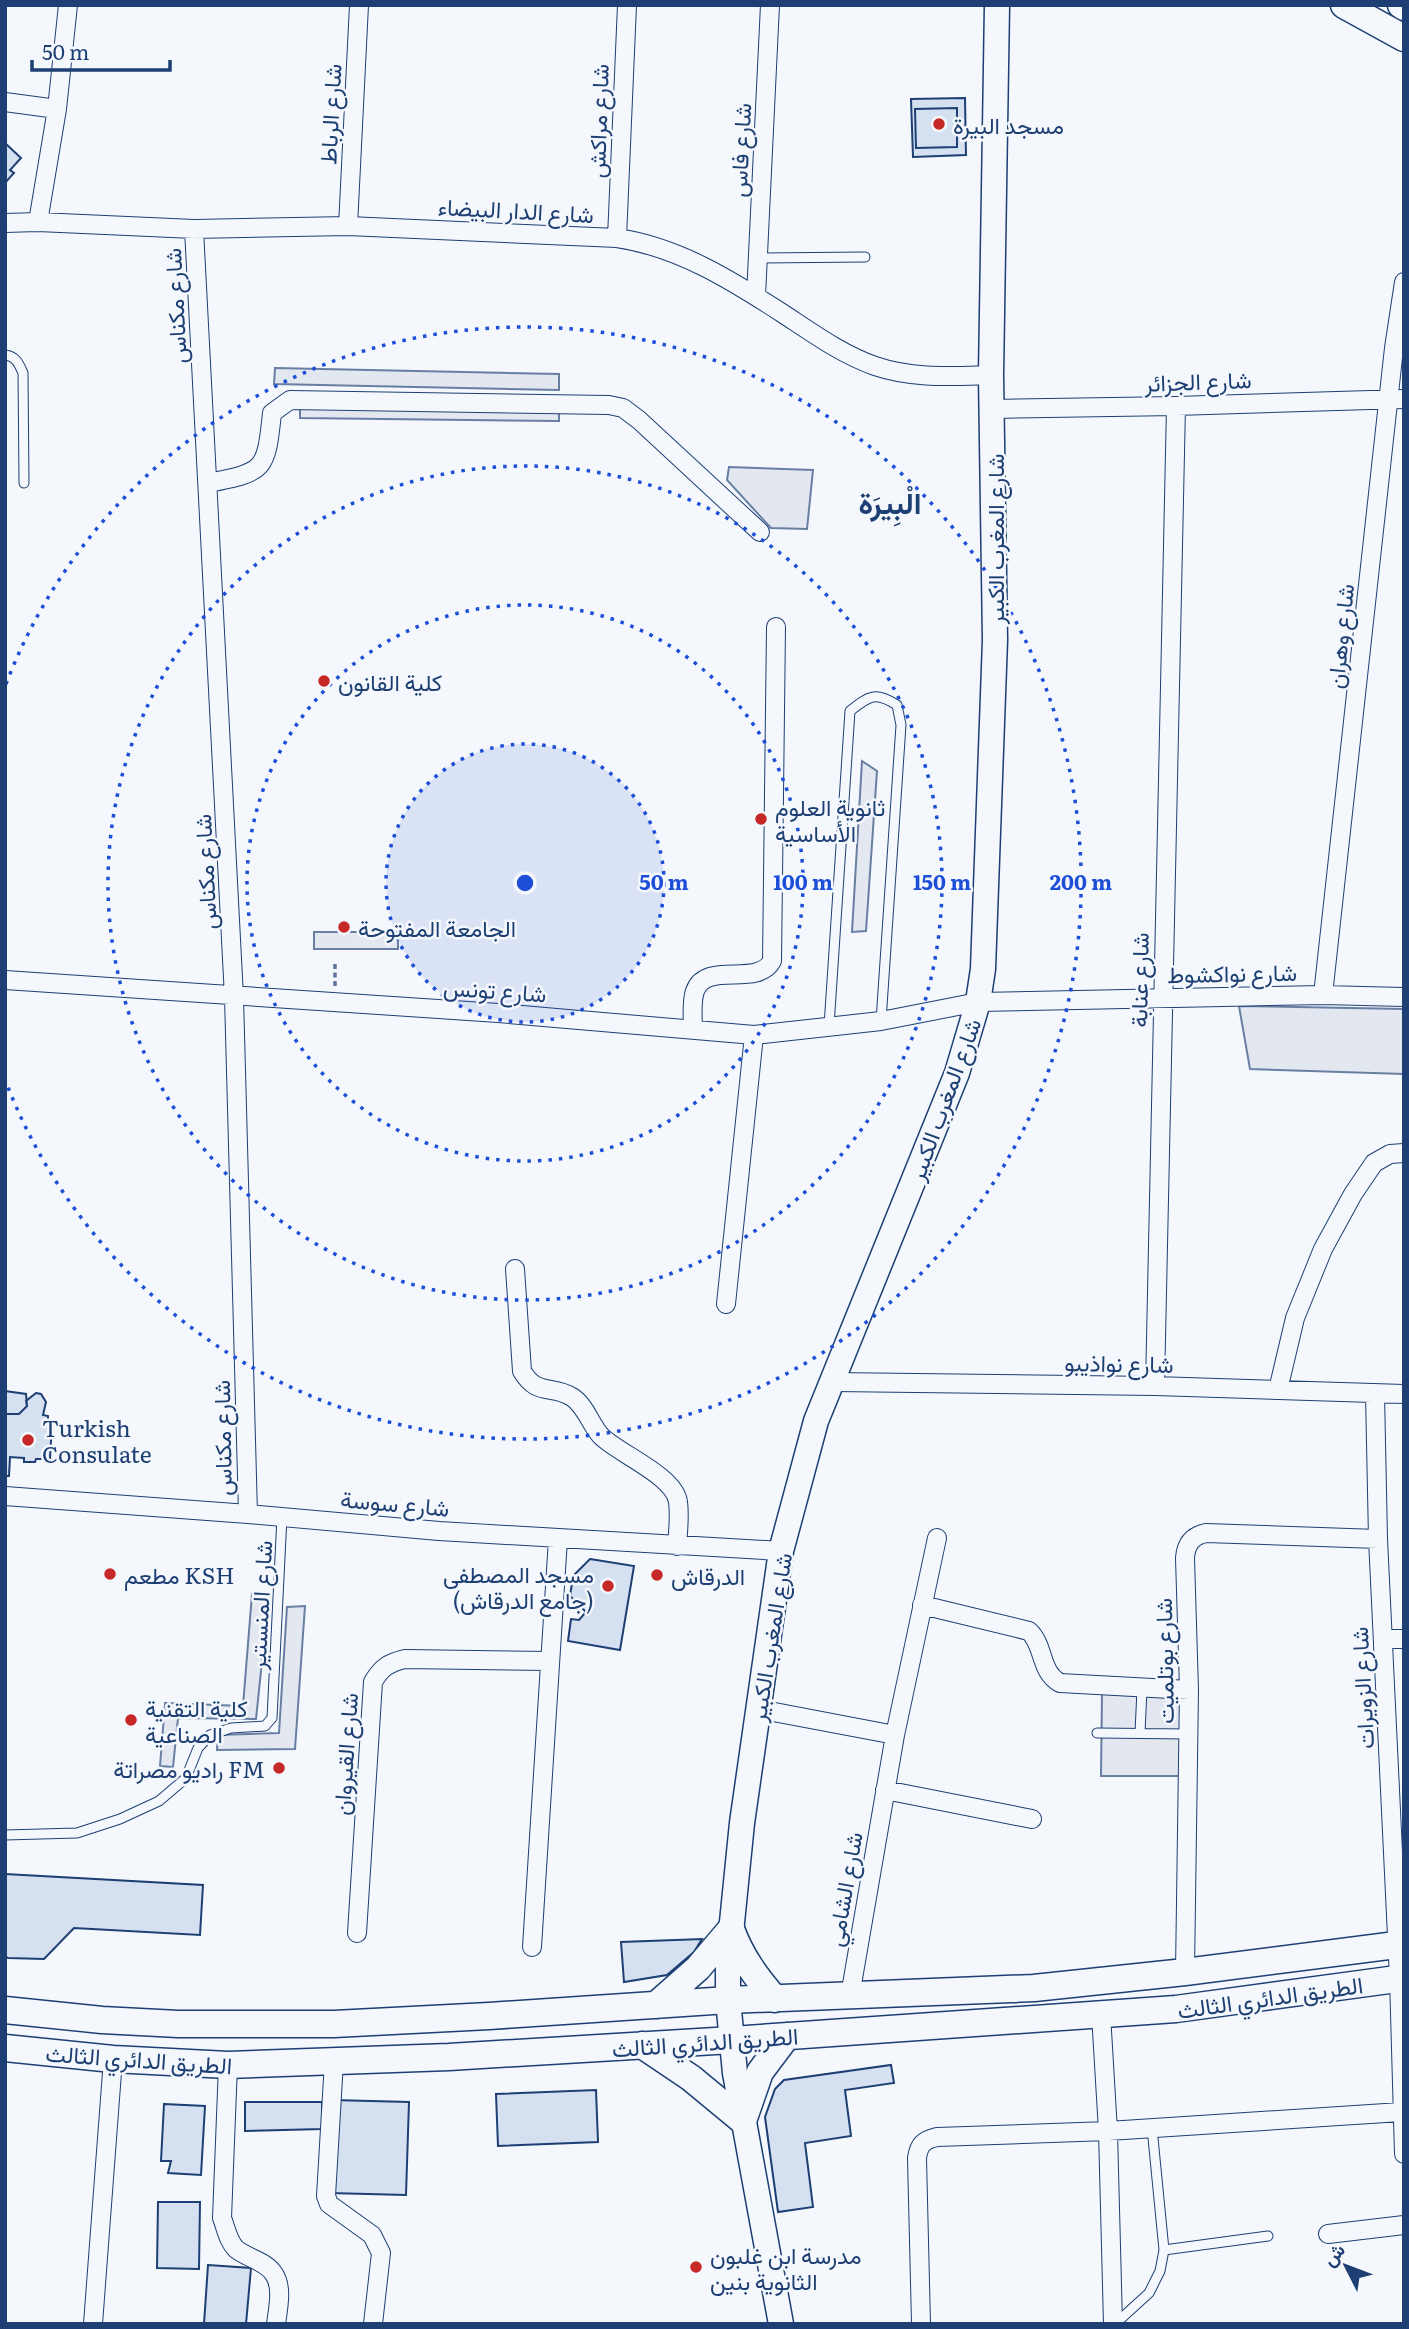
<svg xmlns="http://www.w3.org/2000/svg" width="1409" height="2329" viewBox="0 0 1409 2329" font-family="Literata,Vazirmatn,serif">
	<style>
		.parking { fill: #e3e8f0; stroke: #687fa3; stroke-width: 2 }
		.building { fill: #d5e0f0; stroke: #1d3f73; stroke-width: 2 }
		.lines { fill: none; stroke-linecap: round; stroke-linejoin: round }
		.lane-casing { stroke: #1d3f73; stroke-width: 11 }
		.street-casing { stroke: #1d3f73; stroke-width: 20 }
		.secondary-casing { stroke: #1d3f73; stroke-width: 27 }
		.primary-casing { stroke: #1d3f73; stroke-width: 29 }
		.path { stroke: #5e769c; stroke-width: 3.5; stroke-dasharray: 5 3.5; stroke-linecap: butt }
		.lane { stroke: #f4f7fb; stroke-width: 9 }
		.street { stroke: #f4f7fb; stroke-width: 18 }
		.secondary { stroke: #f4f7fb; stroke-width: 24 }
		.primary { stroke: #f4f7fb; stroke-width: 26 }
		.ring { fill: none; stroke: #1d4ed8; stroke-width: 3.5; stroke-dasharray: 3.5 7 }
		.poi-dot { fill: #c62828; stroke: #f4f7fb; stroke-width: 2.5 }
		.labels { text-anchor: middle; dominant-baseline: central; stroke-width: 5; stroke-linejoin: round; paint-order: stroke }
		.street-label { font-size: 23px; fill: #1d3f73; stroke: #f4f7fb }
		.poi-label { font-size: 23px; fill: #1d3f73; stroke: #f4f7fb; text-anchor: start }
		.district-label { font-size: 30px; font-weight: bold; fill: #1d3f73; stroke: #f4f7fb }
		.centre { fill: #1d4ed8; stroke: #f4f7fb; stroke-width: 3.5 }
		.ring-label { font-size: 21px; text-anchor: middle; font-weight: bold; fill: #1d4ed8; stroke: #f4f7fb; stroke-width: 5; stroke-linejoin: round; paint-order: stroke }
	</style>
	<rect width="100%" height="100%" fill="#f4f7fb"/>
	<!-- parking -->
	<path class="parking" d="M275,368L559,374V390L274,384Z
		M300,405L559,408V421L300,418Z
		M729,467L813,470L807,529L771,528L727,480Z
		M862,761L877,771L866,931L852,932Z
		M314,932H398V949H314Z
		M1239,1006L1404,1009V1074L1250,1069Z
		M252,1594H269L256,1719L178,1718L173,1767L160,1766L165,1703L243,1706Z
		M305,1606L295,1749L217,1750L218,1735L279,1733L287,1607Z
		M1181,1693V1776H1101L1102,1694Z"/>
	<!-- building -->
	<path class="building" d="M965,98L966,155L913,157L911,99Z
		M957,108V147L916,148L915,109Z
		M5,143L21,158L10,170L14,173L5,183Z
		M5,1391L26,1394L27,1406L19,1414H5Z
		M36,1393L41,1394L46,1402L43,1415L48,1416V1423L52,1422L50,1459H36L35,1462H24V1458L10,1457L9,1476H5V1414H19L27,1406L26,1401Z
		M590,1559L634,1566L620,1650L568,1641L571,1619L579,1620L586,1612L570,1596L573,1576Z
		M5,1874L203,1885L200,1935L74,1928L44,1959L8,1958L5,1956Z
		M702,1939L694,1952L667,1975L624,1982L621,1942Z
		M891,2065L894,2083L845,2090L851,2136L805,2143L813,2207L778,2212L765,2117L775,2089L784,2080Z
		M596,2090L598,2142L498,2146L496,2094Z
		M332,2100L409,2102L406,2195L329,2193Z
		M245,2102H322V2129L245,2131Z
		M164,2104L205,2106L201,2175L168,2173L171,2161H161Z
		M158,2202H200L199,2269L157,2268Z
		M208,2265L251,2268L246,2324H204Z"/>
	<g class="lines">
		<defs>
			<path id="lane" d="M758,258L865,257
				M5,355C16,356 19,364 23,373L24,483
				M829,1026L850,711C869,696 875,691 897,705L901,725L881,1021
				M1097,1733L1189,1734
				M1140,1733L1142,1689
				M5,1835L77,1833L120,1819L159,1801L186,1778L198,1748L210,1735L231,1728L265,1726L272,1718L282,1517
				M1164,2250L1268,2236
				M1115,2324L1149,2293L1160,2271L1164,2250L1152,2128"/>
			<path id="street" d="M5,102L57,109
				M38,222L57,109L68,5
				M5,223L38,222L194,229L348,226L617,238C678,247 731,280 782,313C811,332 841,354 875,366C913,379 952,376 991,375
				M348,226L359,5
				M194,229L234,997L248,1514
				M617,238L627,5
				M756,296L770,5
				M993,409L1176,406L1404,399
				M208,483C265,472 266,471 272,413L290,400L609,405L623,408L639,420L760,532
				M5,980L498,1013L754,1035L881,1021L978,1002L1323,995L1404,997
				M1323,995L1394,348L1404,282
				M693,1030C693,1019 691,1002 695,991C706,960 757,988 772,961L776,627
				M515,1269L522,1371C537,1397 552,1384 572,1397C586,1406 590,1424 601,1436C619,1454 675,1476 678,1502C680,1516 678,1532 677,1546
				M726,1304L754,1035
				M833,1382L1155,1386L1404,1394
				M1155,1386L1176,406
				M1278,1390L1295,1318L1323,1249L1353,1194L1374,1163L1390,1154L1404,1153
				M1375,1394L1378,1539L1399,1978L1404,2154
				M5,1496L248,1514L439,1531L781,1551
				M922,1605L1029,1631C1045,1646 1039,1671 1060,1683L1189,1690
				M1383,1639H1404
				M758,1709L895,1735
				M885,1790L1032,1819
				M357,1933L373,1682C381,1668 388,1663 405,1659L550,1661
				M532,1947L558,1539
				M1185,1972L1189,1690L1185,1558C1186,1544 1192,1536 1206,1533L1378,1539
				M850,1996L895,1735L937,1538
				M1101,2014L1108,2131L1113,2324
				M334,2061L326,2196L329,2204L372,2235L381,2253L373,2324
				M228,2065L222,2218C226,2228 228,2241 236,2249C247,2258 266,2261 274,2274C283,2287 278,2309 276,2324
				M1328,2234L1404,2225
				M93,2324L113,2059
				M921,2324L917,2158C919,2144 924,2140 937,2137L1108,2131L1401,2112"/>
			<path id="secondary" d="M781,2324L735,2073L728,2000V1962L742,1823L781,1551L816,1421L957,1073L978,1002L983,969L995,640L991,375L997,5"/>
			<path id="primary" d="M1344,5L1404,38
				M1401,5L1404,7
				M731,1929C741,1957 756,1977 775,1999
				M656,2005L698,1968L731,1929
				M5,2010L102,2020L178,2024H334L489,2016L728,2000L1034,1988L1185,1972L1404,1944
				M642,2045L691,2078L743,2121L760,2072L787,2036
				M5,2048L113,2059L228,2065L449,2057L732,2040L1176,2009L1404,1978"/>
		</defs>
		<!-- lane casing -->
		<use href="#lane" class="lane-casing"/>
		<!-- street casing -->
		<use href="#street" class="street-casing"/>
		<!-- secondary casing -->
		<use href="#secondary" class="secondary-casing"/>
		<!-- primary casing -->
		<use href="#primary" class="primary-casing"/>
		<!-- path -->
		<path class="path" d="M335,986V964"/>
		<!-- lane -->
		<use href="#lane" class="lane"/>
		<!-- street -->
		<use href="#street" class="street"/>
		<!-- secondary -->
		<use href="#secondary" class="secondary"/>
		<!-- primary -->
		<use href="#primary" class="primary"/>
	</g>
	<!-- distance rings -->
	<circle cx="525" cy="883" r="139" fill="#1d4ed8" fill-opacity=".12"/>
	<g class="ring">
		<circle cx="525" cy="883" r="139"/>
		<circle cx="525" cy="883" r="278"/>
		<circle cx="525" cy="883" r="417"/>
		<path d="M6 684A556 556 0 1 1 6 1082"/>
	</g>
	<!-- markers -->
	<g class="poi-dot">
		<circle cx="939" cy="124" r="7"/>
		<circle cx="324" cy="681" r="7"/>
		<circle cx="761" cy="819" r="7"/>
		<circle cx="344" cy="927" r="7"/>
		<circle cx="28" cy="1440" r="7"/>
		<circle cx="110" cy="1574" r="7"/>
		<circle cx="657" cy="1575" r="7"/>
		<circle cx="608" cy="1586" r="7"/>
		<circle cx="131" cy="1720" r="7"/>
		<circle cx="279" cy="1768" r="7"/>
		<circle cx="696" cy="2267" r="7"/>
	</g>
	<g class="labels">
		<!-- street labels -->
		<g class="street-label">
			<text transform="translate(329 114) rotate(-87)">شارع الرباط</text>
			<text transform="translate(597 121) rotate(-88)">شارع مراكش</text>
			<text transform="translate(739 150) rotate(-87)">شارع فاس</text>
			<text transform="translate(516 209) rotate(3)">شارع الدار البيضاء</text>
			<text transform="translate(174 306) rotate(-93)">شارع مكناس</text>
			<text transform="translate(1198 380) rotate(-2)">شارع الجزائر</text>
			<text transform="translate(994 539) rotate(-90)">شارع المغرب الكبير</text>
			<text transform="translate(1339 636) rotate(-84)">شارع وهران</text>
			<text transform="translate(204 872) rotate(-93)">شارع مكناس</text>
			<text transform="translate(1232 972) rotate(-1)">شارع نواكشوط</text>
			<text transform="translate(1138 980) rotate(-89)">شارع عنابة</text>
			<text transform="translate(495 989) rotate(4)">شارع تونس</text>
			<text transform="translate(943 1099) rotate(-70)">شارع المغرب الكبير</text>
			<text transform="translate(1119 1362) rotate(1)">شارع نواذيبو</text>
			<text transform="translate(221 1438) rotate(-91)">شارع مكناس</text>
			<text transform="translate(395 1502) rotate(5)">شارع سوسة</text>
			<text transform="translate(259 1605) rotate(-87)">شارع المنستير</text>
			<text transform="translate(769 1637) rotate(-81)">شارع المغرب الكبير</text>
			<text transform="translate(1163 1661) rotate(-91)">شارع بوتلميت</text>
			<text transform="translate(1361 1688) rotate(-93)">شارع الزويرات</text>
			<text transform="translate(344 1754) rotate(-86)">شارع القيروان</text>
			<text transform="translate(843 1889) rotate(-80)">شارع الشامي</text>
			<text transform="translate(1270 1996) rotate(-8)">الطريق الدائري الثالث</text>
			<text transform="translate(705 2041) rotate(-4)">الطريق الدائري الثالث</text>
			<text transform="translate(139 2058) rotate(4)">الطريق الدائري الثالث</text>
		</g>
		<!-- poi labels -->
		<g class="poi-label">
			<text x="953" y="124">مسجد البيرة</text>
			<text x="338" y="681">كلية القانون</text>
			<text x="775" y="806">ثانوية العلوم<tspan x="775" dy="26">الأساسية</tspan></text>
			<text x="358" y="927">الجامعة المفتوحة</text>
			<text x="42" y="1427">Turkish<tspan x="42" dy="26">Consulate</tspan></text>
			<text x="594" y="1573" text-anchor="end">مسجد المصطفى<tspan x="594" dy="26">(جامع الدرقاش)</tspan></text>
			<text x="124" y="1574">مطعم KSH</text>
			<text x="671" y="1575">الدرقاش</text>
			<text x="145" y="1707">كلية التقنية<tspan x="145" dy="26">الصناعية</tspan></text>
			<text x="265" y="1768" text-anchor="end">راديو مصراتة FM</text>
			<text x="710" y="2254">مدرسة ابن غلبون<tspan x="710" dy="26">الثانوية بنين</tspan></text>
		</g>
		<!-- district labels -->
		<g class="district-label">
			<text x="890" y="501">الْبِيرَة</text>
		</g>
	</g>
	<circle cx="525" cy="883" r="10" class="centre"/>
	<g class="ring-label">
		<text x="664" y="890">50 m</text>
		<text x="803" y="890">100 m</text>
		<text x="942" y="890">150 m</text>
		<text x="1081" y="890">200 m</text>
	</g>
	<!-- border -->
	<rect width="1409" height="2329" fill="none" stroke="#1d3f73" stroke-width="14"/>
	<!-- north arrow -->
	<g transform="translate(1346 2266) rotate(312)" stroke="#f4f7fb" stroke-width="5" paint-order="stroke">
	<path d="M0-5L12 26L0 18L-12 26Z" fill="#1d3f73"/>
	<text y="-10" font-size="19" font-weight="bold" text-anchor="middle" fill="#1d3f73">ش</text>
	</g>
	<!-- scale -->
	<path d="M32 60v10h138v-10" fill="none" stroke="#1d3f73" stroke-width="3.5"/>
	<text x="42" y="60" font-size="21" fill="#1d3f73" stroke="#f4f7fb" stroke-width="5" paint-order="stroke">50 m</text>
</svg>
